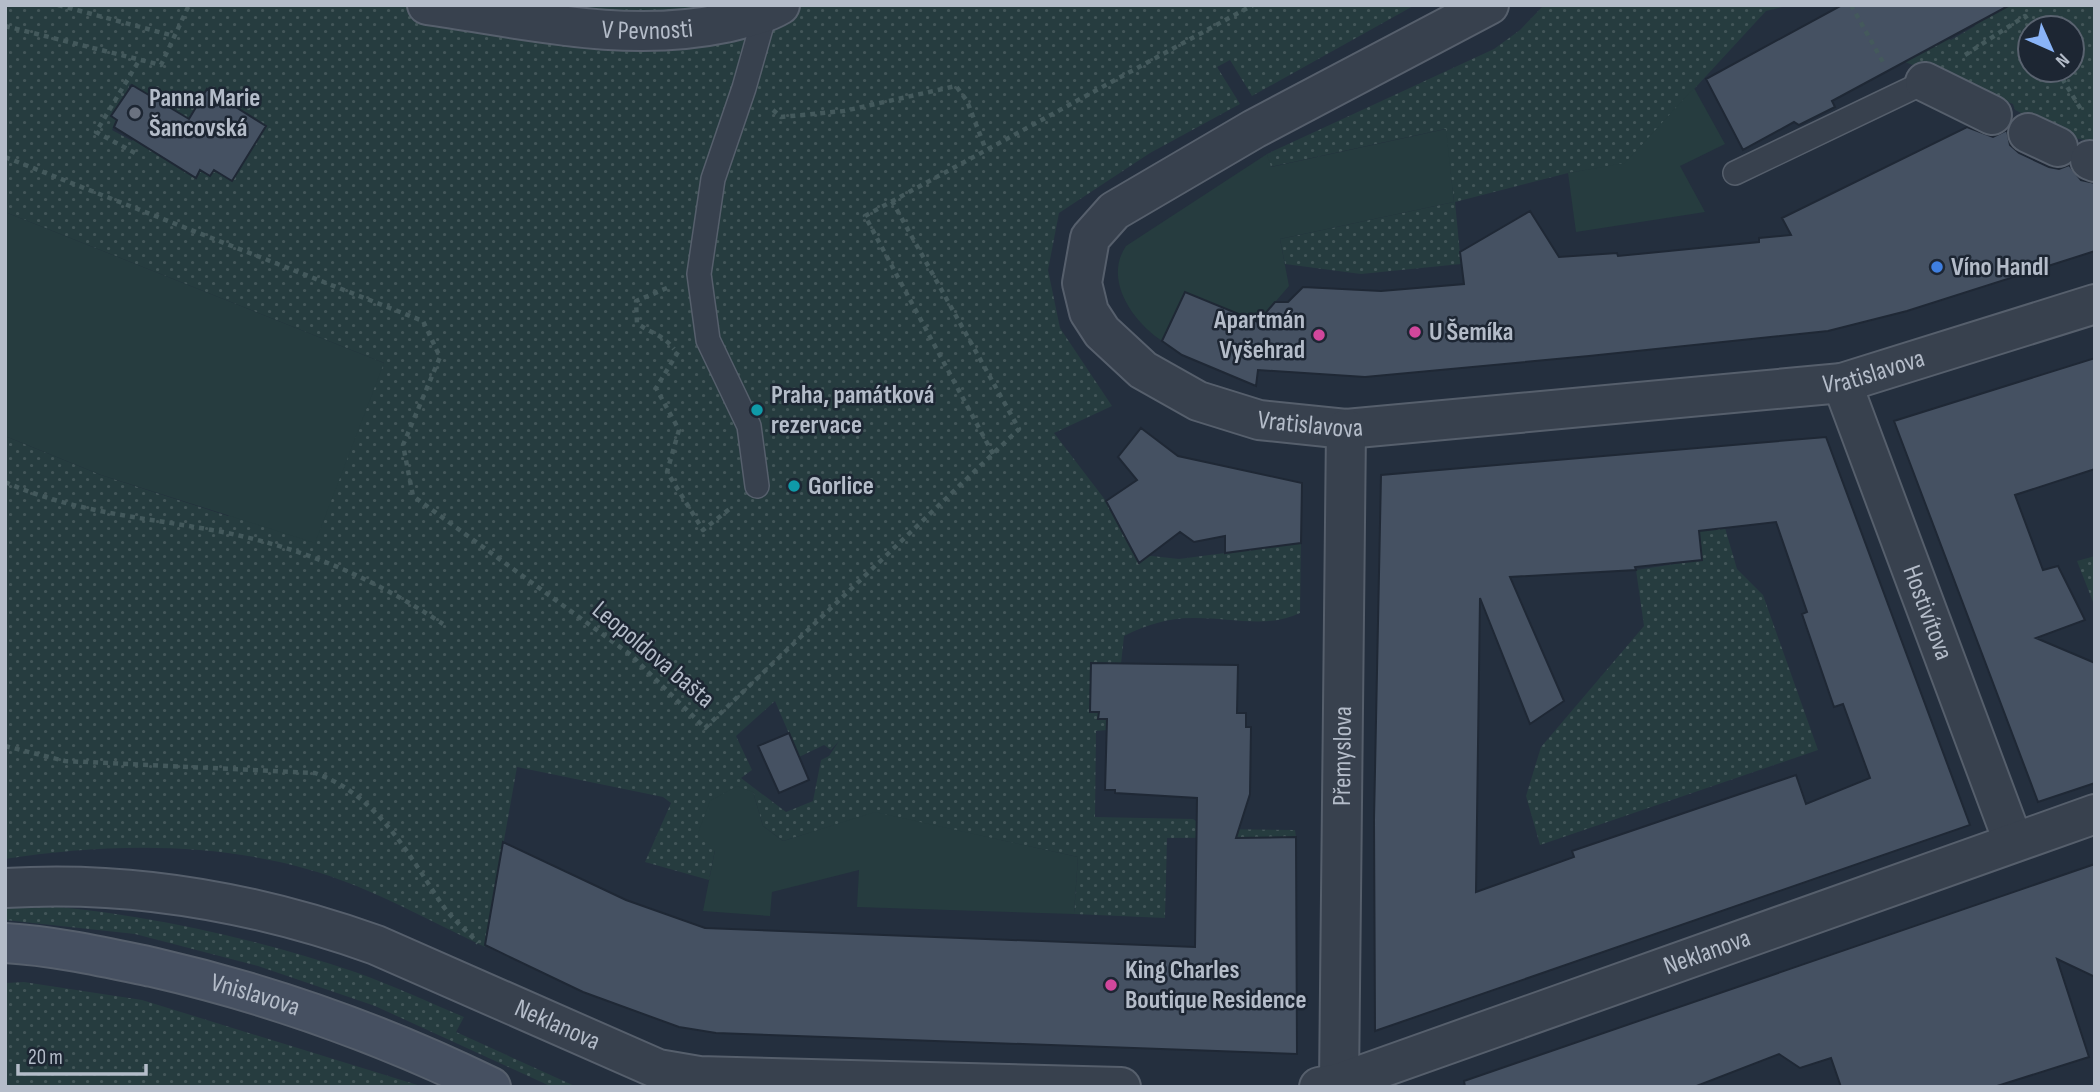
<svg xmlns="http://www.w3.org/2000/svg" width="2100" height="1092" viewBox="0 0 2100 1092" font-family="'Sofia Sans Condensed',sans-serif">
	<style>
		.grass { fill: url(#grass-dots); fill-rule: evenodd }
		.garden { fill: #263c3f }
		.building { fill: #455162; stroke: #1f2835; stroke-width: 2; fill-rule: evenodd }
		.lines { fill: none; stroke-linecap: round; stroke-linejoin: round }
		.lane-casing { stroke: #565f6c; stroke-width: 26 }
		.street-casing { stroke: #565f6c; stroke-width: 42 }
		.secondary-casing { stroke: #565f6c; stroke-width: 42 }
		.path { stroke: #44595c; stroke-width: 4.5; stroke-dasharray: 5 5; stroke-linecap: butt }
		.lane { stroke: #38414e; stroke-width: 23 }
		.street { stroke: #38414e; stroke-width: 38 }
		.secondary { stroke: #465061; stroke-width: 38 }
		.worship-dot { fill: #6b7280; stroke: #1d2633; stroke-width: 2.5 }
		.shop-dot { fill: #3f7fe0; stroke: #1d2633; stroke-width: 2.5 }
		.hotel-dot { fill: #d1479c; stroke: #1d2633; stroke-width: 2.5 }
		.culture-dot { fill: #0f9aa8; stroke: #1d2633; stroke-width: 2.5 }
		.labels { text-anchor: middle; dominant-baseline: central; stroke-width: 5; stroke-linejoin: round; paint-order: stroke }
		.street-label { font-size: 26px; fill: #b4bcc9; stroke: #1d2633 }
		.poi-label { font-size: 26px; font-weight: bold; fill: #b4bcc9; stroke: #1d2633; text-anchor: start }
	</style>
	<defs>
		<pattern id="grass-dots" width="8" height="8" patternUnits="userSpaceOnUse" patternTransform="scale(1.75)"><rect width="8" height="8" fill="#263c3f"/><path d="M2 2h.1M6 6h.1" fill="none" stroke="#435659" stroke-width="1.8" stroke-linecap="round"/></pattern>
	</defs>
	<rect width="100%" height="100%" fill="#242f3e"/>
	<!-- grass -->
	<path class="grass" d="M5,5H1415L1252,96L1230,60L1217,67L1240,104L1150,153L1059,213L1048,270L1060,328L1112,406L1054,433L1106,501L1134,554L1179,559L1301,543L1300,613C1268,629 1227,617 1192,618C1168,618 1146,625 1124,636L1121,664L1091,663L1099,718L1107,719V730L1096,731L1095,817L1193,819L1207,829L1295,830L1296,837L1167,838L1165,918L1074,914L1078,857L875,813L783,841L763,826L753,792L715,850L709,880L645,862L671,803L663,797L517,767L485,947C441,926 398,903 354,885C245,841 119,841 5,859V436L101,475L228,516L384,363L5,212ZM130,84L164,104L139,128L132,141L112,130ZM207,89L266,126L232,181L214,170L210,176L200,170L195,177L167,160L172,145ZM775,701L799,757L824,745L831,750L839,741L829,756L821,760L813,801L786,812L741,778L752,770L736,736Z
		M1544,5H1790L1766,11L1625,164L1568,173L1455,202L1461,264L1361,274L1285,264L1280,239L1454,202L1445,129L1270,167L1267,154L1494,49L1520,30Z
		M2008,5H2095V142L2074,138L2015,110L2013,104L1905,62L1948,38L1951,40L1975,26L1974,23ZM2030,28H2072V70H2030Z
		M1725,528L1737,569L1763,595L1818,750L1540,845L1526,796L1541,747L1644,626L1636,570L1701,560L1699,531Z
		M2095,556V607L2077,561Z
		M15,903C130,911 245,935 355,972C392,985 428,1002 464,1017L456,1032L577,1087H552L375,1006L258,966L135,934L5,920V904Z
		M24,982L142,1000L424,1087H5V983Z"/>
	<!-- garden -->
	<path class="garden" d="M1694,88L1725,144L1680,166L1705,212L1576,232L1568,173L1625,163Z
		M1446,129L1454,202L1280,239L1289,286L1263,316L1262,326L1185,292L1162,341C1133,322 1103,280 1126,246L1267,154L1271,167Z
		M5,212L384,363L315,543L101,475L5,436Z
		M737,786L753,792L763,826L783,841L875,812L1078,857L1074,914L857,907L859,870L772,892L770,916L703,911L715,850L698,833L710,801Z"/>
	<!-- building -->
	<path class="building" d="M1842,5H2010L1832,101L1835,107L1799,125L1794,122L1743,150L1706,79Z
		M132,85L189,119L207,89L266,126L232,181L214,170L210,176L200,170L196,178L114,127L117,120L111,116Z
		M1967,127L1993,137L2007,130L2010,145L2019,153L2049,167L2059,169L2069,165L2081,180L2095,183V251L1907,311L1828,331L1589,356L1365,377L1258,370L1256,386L1182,355L1162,341L1185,292L1258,322L1275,302H1288L1303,287L1381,291L1464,284L1460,252L1530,211L1559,257L1617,253L1618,256L1759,242V238L1791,235L1782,218Z
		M2095,358V469L2015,495L2043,570L2058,566L2085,620L2036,638L2095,663V783L2038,802L1894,421Z
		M1141,428L1178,456L1302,483L1301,543L1225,553V536L1194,542L1180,532L1139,563L1106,501L1137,480L1118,457Z
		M1826,437L1970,825L1375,1031L1374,820L1381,475ZM1776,522L1807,612L1802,614L1834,707L1843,704L1870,778L1806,804L1796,775L1572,851L1574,857L1476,892L1480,598L1530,724L1564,701L1510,577L1636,570L1635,567L1702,560L1699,531Z
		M1091,663L1238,665L1237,713H1246V727H1251L1250,794L1236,838L1296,837L1297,1054L716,1033L679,1027L583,992L485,945L503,842L626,900L705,928L1195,947L1197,798L1115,793V790H1105L1107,719H1098L1099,712H1090Z
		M789,733L809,780L779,793L758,746Z
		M2095,864V977L2057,959L2089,1057L1994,1087H1841L1831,1058L1800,1068L1779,1054L1694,1087H1465L1464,1081Z"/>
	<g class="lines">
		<defs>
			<path id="lane" d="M1735,173L1925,82
				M757,486L749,426L708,340L699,274L713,179L744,88L765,14"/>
			<g id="street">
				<path id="s1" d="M427,5C526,19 626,44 725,23C745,18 763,15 780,5"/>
				<path id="s2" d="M1489,5L1254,129L1114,211L1090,238L1082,283L1089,312L1102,332L1143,370L1198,401L1259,420L1346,429L1842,383L2095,304"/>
				<path d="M1925,82L1992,115"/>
				<path d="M2028,133L2058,147"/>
				<path d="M2090,160L2095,162"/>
				<path id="s3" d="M1842,383L2013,841"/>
				<path id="s4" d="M5,888C131,880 258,903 376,945L658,1069L699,1076L1121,1087"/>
				<path id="s5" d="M1339,1083L1346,429"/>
				<path id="s6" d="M1319,1087L1339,1083L2095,814"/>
			</g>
			<g id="secondary">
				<path id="s7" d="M5,943C55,946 104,957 152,967C270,994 382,1034 491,1087"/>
			</g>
		</defs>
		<!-- lane casing -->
		<use href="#lane" class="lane-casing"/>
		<!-- street casing -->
		<use href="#street" class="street-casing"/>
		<!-- secondary casing -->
		<use href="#secondary" class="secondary-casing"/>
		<!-- path -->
		<path class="path" d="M58,5L174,36
			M1851,5L1884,64
			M5,26L161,65L189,5
			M1965,55L2025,16L2033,28
			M2057,70L2082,111
			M773,110L781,117L844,111L956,86L967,101L986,150
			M135,153L96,132L140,59
			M5,157L423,321L440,357L403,445L413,496L631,655L705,728L1019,429L892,201
			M667,288L636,301L637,323C653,335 661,333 674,349
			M678,352L656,388L679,430L667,472L703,530L732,507
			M993,454L865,216L1253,5
			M5,482C73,512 141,517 212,530C299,546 370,576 443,624
			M5,746L65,761L315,773C377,795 407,852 441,903C451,918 466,930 478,943"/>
		<!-- lane -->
		<use href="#lane" class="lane"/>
		<!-- street -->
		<use href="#street" class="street"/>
		<!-- secondary -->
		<use href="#secondary" class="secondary"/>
	</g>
	<!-- markers -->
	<circle class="worship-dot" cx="135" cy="113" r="7"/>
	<circle class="shop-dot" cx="1937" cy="267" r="7"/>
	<g class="hotel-dot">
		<circle cx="1415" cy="332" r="7"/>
		<circle cx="1319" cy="335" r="7"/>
		<circle cx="1111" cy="985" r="7"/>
	</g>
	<g class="culture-dot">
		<circle cx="757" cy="410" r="7"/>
		<circle cx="794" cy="486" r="7"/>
	</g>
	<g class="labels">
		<!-- street labels -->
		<g class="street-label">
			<text stroke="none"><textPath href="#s1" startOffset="222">V Pevnosti</textPath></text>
			<text stroke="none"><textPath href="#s2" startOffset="1365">Vratislavova</textPath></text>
			<text stroke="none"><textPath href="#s2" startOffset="798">Vratislavova</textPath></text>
			<text stroke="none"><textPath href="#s3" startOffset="245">Hostivítova</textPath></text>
			<text transform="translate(653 655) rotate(40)">Leopoldova bašta</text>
			<text stroke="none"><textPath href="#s5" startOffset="327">Přemyslova</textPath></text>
			<text stroke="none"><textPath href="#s6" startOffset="411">Neklanova</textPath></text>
			<text stroke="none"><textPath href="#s7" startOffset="256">Vnislavova</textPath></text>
			<text stroke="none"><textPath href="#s4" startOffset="576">Neklanova</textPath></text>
		</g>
		<!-- poi labels -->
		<g class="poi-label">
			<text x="149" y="98">Panna Marie<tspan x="149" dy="30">Šancovská</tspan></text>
			<text x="1951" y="267">Víno Handl</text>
			<text x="1305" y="320" text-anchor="end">Apartmán<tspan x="1305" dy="30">Vyšehrad</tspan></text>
			<text x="1429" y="332">U Šemíka</text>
			<text x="771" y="395">Praha, památková<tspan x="771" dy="30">rezervace</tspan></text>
			<text x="808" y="486">Gorlice</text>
			<text x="1125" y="970">King Charles<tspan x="1125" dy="30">Boutique Residence</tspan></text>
		</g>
	</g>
	<!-- border -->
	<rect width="2100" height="1092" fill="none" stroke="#b4bcc9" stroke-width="14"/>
	<!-- north arrow -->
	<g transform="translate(2051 49) rotate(135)"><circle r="33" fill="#1d2633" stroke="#59626f" stroke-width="2"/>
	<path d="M0-5L12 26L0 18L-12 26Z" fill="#8ab4f8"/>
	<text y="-10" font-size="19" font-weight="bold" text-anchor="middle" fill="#b4bcc9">N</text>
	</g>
	<!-- scale -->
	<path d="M18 1064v10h128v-10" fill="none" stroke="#b4bcc9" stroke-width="3.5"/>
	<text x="28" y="1064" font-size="21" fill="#b4bcc9" stroke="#1d2633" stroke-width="5" paint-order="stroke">20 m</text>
</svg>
